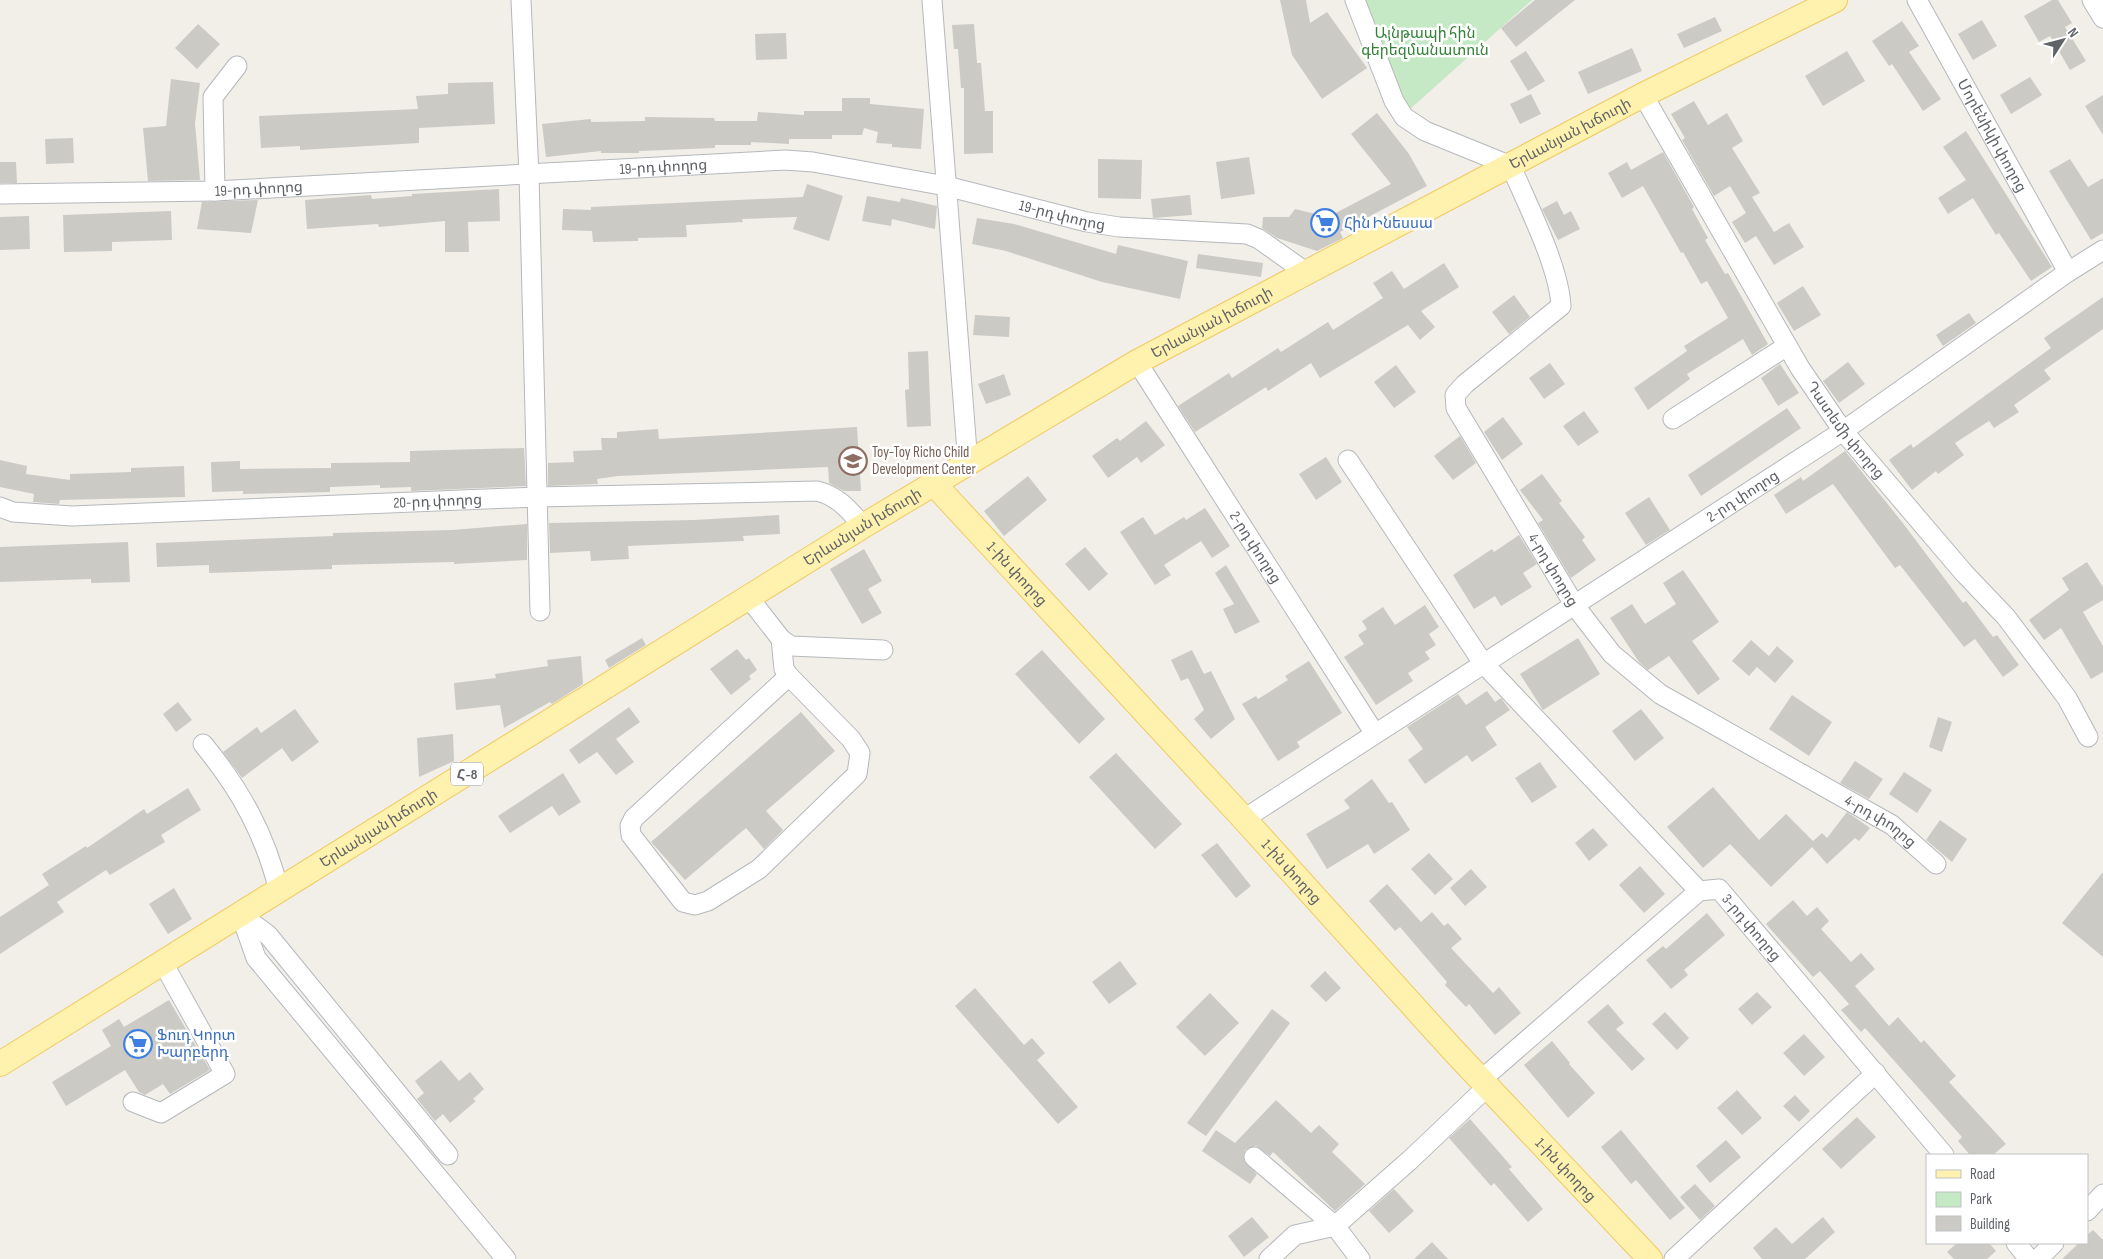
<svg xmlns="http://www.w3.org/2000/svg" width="2103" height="1259" viewBox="0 0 2103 1259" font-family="'Sofia Sans Condensed','Noto Sans Armenian',sans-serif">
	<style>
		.green { fill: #c5e8c5 }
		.building { fill: #cccac5 }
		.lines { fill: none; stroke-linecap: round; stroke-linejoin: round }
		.minor-casing { stroke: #b5b8bc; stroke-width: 21 }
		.major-casing { stroke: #f2c960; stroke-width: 26 }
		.minor { stroke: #fff; stroke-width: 19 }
		.major { stroke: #fff2af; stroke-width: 24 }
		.labels { text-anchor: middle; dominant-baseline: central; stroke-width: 5; stroke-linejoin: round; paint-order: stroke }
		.shield { fill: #fff; stroke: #8f9295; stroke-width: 1 }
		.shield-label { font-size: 14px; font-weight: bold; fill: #5f6368 }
		.park-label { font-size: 15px; fill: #348238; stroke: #fff }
		.street-label { font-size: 15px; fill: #5f6368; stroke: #fff }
		.shop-label { font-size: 15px; fill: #366cbe; stroke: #fff; text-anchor: start }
		.education-label { font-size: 15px; fill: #785e54; stroke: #fff; text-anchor: start }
	</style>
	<rect width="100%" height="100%" fill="#f1efe8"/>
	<!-- green -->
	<path class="green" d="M1363,0H1532L1409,110Z"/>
	<!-- building -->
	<path class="building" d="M1280,0H1306L1310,23L1327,12L1367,68L1322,99L1292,55Z
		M1535,0H1575L1516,47L1501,28Z
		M2052,0H2058L2072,23L2065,27L2086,61L2070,70L2050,36L2039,42L2024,16Z
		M1715,17L1722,31L1684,48L1677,34Z
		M1982,20L1997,46L1973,60L1958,34Z
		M1902,21L1919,46L1909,52L1941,99L1923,111L1892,64L1889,66L1872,41Z
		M198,24L220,44L197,69L175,48Z
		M974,24L977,63H981L985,111H993V153L964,154V88H961L958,49H954L952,25Z
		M786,33L787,59L756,60L755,34Z
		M1632,48L1642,71L1588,94L1578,72Z
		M1526,51L1545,81L1528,91L1510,61Z
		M1847,51L1865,81L1823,106L1805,76Z
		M2030,77L2042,95L2011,114L2000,95Z
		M171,79L200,83L195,123L200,180L148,181L143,128L166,126Z
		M493,82L495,124L419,128V143L300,150V146L261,148L259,116L418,109L416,96L448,94V83Z
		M1531,94L1541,114L1520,124L1510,104Z
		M2103,95V135L2085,106Z
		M842,98H870V104L924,109L921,149L892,147V144L876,143L878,132L864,128L862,135H832V139H789V144L751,142V145H715V148L639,151V153H601V151L546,157L542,124L591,119V122L645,121V117L714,118L715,121H757L758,112L804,115V111H842Z
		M1694,101L1708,125L1727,113L1743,141L1732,148L1760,193L1752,197L1774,232L1789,223L1804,247L1774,265L1756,236L1745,243L1732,222L1746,213L1730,186L1714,196L1682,140L1685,138L1671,114Z
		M1377,113L1409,154L1427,186L1340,232L1343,238L1317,251L1277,238L1262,228L1263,217H1289L1295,209L1328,217L1391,184L1351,134Z
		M1966,131L2052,267L2031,281L1999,233L1996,235L1973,198L1948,214L1938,198L1966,180L1943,147Z
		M73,138L74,163L46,164L45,139Z
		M1663,152L1694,207L1692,209L1708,238L1705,240L1725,274L1728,273L1768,344L1752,355L1743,339L1687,374L1690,379L1648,410L1634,388L1687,351L1684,346L1728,318L1707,281L1701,284L1683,252L1681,253L1643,186L1622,198L1608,173L1627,162L1631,170Z
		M1249,157L1255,194L1221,199L1216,162Z
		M1098,159L1142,160L1141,199L1098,198Z
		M2070,159L2088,187L2103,178V233L2091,240L2049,171Z
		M0,162H16L17,183H0Z
		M807,184L843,196L829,241L793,229L797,217L742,219L743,222L686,225L687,237L638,238V241L593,242L592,231L562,230L563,209L591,210V207L803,197Z
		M499,189L500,221L468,222L469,252H445V221L379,227L378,224L307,229L305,200L371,195L372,199L412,196V194Z
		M1190,195L1192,215L1153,218L1151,199Z
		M867,196L900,202L901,198L937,206L935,229L892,219L891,226L862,221Z
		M258,200L251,233L197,229L202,202Z
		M1557,201L1564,215L1571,211L1580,229L1558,240L1542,209Z
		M171,211L172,240L112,242V251L64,252L63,215Z
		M29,216L30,249L0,250V217Z
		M977,218L1014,224L1116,254L1118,245L1188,261L1180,299L1102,282L1006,251L972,244Z
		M1198,254L1263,263L1261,277L1196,268Z
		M1444,263L1459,287L1421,311L1435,327L1420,340L1408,325L1320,378L1311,363L1268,391L1266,387L1195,432L1178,406L1229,373L1232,378L1278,348L1281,352L1328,322L1333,330L1383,298L1373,283L1392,271L1404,289Z
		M1803,286L1821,315L1794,331L1777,303Z
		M1514,295L1530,317L1509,334L1492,312Z
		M2103,297V329L2044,370L2051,379L2014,405L2019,412L1994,428L1989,421L1955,443L1964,455L1938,474L1936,471L1912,490L1889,460L1911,444L1913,448L2051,348L2044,338Z
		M1969,313L1976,323L1943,346L1936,335Z
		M975,315L1010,317L1009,337L973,335Z
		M928,351L931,426L907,427L905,390L909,389L908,352Z
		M1848,362L1865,384L1839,403L1823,381Z
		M1550,363L1565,384L1544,399L1529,378Z
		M1780,364L1799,393L1778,406L1761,378Z
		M1396,365L1416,392L1394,408L1374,382Z
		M1004,374L1011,395L986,404L978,384Z
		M1787,408L1801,428L1701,496L1688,475Z
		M1584,411L1599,432L1578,446L1563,426Z
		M1503,417L1523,444L1502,460L1484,432Z
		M1146,421L1165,445L1141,463L1137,457L1108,478L1092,456L1117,438L1120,441Z
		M857,427L861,491H844L829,483L828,467L618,476L597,479L598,484L548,486V463L574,462L573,451L602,450L601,438H617V432L658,429L659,439Z
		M1460,436L1476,463L1453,480L1434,456Z
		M524,448L526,486L411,491V487L380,488V485L330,487V492L243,494V491L212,492L211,462L240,461V469L331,468V463L410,462V451Z
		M1845,451L1902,522L1963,603L1966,601L1993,637L1997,635L2019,665L2003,677L1975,639L1964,647L1900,565L1895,568L1833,484L1786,514L1774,495L1801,477L1803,481Z
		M1326,457L1342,482L1316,500L1299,474Z
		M0,460L27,466L26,474L70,480V474L131,472V468L184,466L185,497L60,500L59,504L33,502L34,494L0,487Z
		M1542,474L1562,501L1559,503L1585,537L1582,540L1596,560L1571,578L1538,523L1543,520L1520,490Z
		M1028,476L1047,500L1004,536L984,511Z
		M1649,497L1670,530L1646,545L1625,513Z
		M1205,508L1230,546L1212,558L1201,541L1164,565L1171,575L1155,585L1120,532L1143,517L1155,535L1184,517L1186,520Z
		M779,515L780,534L743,536L744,541L628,546L629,559L591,561L590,551L550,553L549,523L694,520Z
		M527,524V560L454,564V562L332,565V569L209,573V565L157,567L156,543L333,536V533L452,530Z
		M1519,535L1537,564L1523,573L1532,587L1501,606L1495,596L1474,609L1453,575L1492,549L1494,552Z
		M128,542L130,582L91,583V579L0,582V547Z
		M1085,547L1108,574L1089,591L1065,564Z
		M864,549L882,581L868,589L882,613L862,624L830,569Z
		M2087,562L2103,587V600L2083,612L2103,646V672L2091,679L2061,628L2044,640L2029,620L2069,590L2062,578Z
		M1226,565L1260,622L1235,634L1223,609L1234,604L1215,573Z
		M1683,570L1719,622L1692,641L1720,679L1698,695L1669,656L1648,670L1639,662L1610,618L1632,604L1645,624L1676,604L1663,583Z
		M1425,605L1439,627L1429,634L1436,645L1425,652L1430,659L1408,673L1413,681L1376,705L1344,657L1364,644L1358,635L1367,629L1362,621L1383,607L1395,625Z
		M642,638L646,645L609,668L605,660Z
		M1578,638L1600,674L1543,710L1520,674Z
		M1751,640L1769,656L1777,646L1794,661L1775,683L1757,667L1749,676L1732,661Z
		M737,649L746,660L749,658L757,670L749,676L751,679L731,695L710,669Z
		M1042,650L1105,719L1079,744L1015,674Z
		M1192,650L1204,674L1211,671L1235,719L1211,739L1194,719L1204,710L1188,678L1181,681L1171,660Z
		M581,656L583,684L552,704L550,702L504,728L500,705L456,710L454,683L496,678L495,674L548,666L547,660Z
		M1309,661L1342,713L1297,742L1300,747L1278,761L1242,704L1256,696L1258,699L1288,680L1285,676Z
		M1487,691L1495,702L1501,698L1510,710L1485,727L1497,745L1472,762L1467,755L1425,784L1408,760L1423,749L1407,727L1458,694L1466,705Z
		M1792,695L1832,722L1809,756L1769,729Z
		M178,702L192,720L176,732L163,714Z
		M629,707L640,722L616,739L634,762L616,775L597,752L579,764L569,750Z
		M295,709L319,742L292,762L282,748L242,778L223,752L257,727L261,733Z
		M1641,709L1664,738L1635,761L1612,731Z
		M801,712L835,751L766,811L783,830L764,849L746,828L685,880L651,842Z
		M1938,717L1952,722L1942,752L1929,747Z
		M453,734L454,761L419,777L417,738Z
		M1116,753L1182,824L1155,849L1089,777Z
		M1855,761L1883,779L1869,799L1840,783Z
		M1540,762L1557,787L1532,803L1515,778Z
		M1904,772L1932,790L1917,813L1889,794Z
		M563,773L581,802L559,816L552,806L510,833L498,816Z
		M1372,779L1389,803L1392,802L1410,830L1374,854L1368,844L1327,869L1306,834L1350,808L1344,800Z
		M1713,787L1759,840L1786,814L1813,841L1822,833L1827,838L1847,812L1870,828L1859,841L1855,838L1827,864L1812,847L1771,887L1730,844L1703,868L1667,827Z
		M188,788L201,810L161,835L165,842L110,875L106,870L57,902L64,912L0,954V917L49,885L42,874L86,846L87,848L144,809L147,814Z
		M1940,820L1967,839L1952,862L1926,840Z
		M1593,828L1608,845L1589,861L1575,843Z
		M1217,843L1251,886L1236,898L1201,855Z
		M1429,853L1453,879L1435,895L1411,869Z
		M1640,866L1665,894L1644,913L1619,885Z
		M1471,869L1487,887L1465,906L1450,888Z
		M2103,872V957L2062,923Z
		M1387,884L1421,922L1432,912L1444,926L1448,923L1462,939L1451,948L1493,993L1499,987L1521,1013L1495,1035L1469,1004L1466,1007L1445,985L1447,982L1400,927L1395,931L1369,901Z
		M174,888L192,919L168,934L149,904Z
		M1793,900L1807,916L1817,907L1829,921L1821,929L1851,962L1861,953L1875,969L1855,986L1889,1026L1898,1017L1921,1043L1924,1040L1956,1076L1949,1082L2006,1144L1993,1155H1970L1958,1141L1962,1137L1865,1028L1861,1032L1841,1010L1849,1004L1820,971L1813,977L1766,924Z
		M1707,913L1725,935L1684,970L1688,975L1671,989L1646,960L1663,946L1666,949Z
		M1120,961L1137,984L1109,1004L1092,982Z
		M1325,971L1341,988L1326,1002L1310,986Z
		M975,988L1024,1045L1032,1038L1045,1053L1037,1060L1078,1107L1058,1124L955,1006Z
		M1757,992L1772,1007L1752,1025L1738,1009Z
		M1210,993L1239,1023L1205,1056L1176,1027Z
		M169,1000L210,1070L170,1094L163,1084L145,1095L139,1092L125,1070L66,1106L52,1082L111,1046L102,1030L119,1019L124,1027Z
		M1608,1004L1624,1023L1616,1029L1645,1059L1632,1071L1587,1022Z
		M1272,1009L1290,1023L1206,1136L1187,1123Z
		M1665,1012L1689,1038L1677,1050L1652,1024Z
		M1804,1034L1825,1057L1804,1076L1783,1053Z
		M1552,1041L1570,1063L1569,1064L1595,1093L1568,1118L1524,1065Z
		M441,1060L459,1081L470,1072L484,1089L473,1099L476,1101L450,1123L443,1114L435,1121L417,1099L424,1093L415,1081Z
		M1737,1090L1762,1118L1742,1135L1717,1108Z
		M1795,1095L1810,1111L1799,1122L1783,1106Z
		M1276,1100L1311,1133L1319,1125L1339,1144L1332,1152L1365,1184L1335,1211L1273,1152L1270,1156L1256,1146L1245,1150L1244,1161L1257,1174L1250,1184L1202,1151L1216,1130L1235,1143Z
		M1857,1117L1876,1137L1841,1169L1822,1149Z
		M1470,1119L1512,1167L1509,1169L1543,1209L1528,1222L1494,1183L1491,1186L1449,1138Z
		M1621,1130L1685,1208L1670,1220L1636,1180L1631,1184L1601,1147Z
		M1726,1140L1741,1157L1710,1183L1696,1166Z
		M1695,1184L1715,1206L1700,1220L1680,1197Z
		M1394,1189L1414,1211L1389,1233L1369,1211Z
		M1252,1217L1269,1237L1244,1257L1228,1236Z
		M1823,1217L1835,1232L1805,1259H1762L1753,1248L1776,1227L1792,1244Z
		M2093,1230L2103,1240V1259H2062L2079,1243H2087V1235Z
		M1432,1242L1448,1259H1414Z
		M1957,1243H1989L1996,1251L1987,1259H1954L1947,1252Z"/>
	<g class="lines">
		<defs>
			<g id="minor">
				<path d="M521,0L529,175L540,611"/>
				<path d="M932,0L968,464"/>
				<path id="s1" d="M1355,0L1394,101L1404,117L1425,131L1511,166C1527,204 1559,266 1561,306L1465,384L1455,395L1456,408L1575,606L1612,654L1660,694L1892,825L1936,864"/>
				<path id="s2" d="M1917,0L2068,272"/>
				<path d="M2092,0L2103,18"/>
				<path id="s3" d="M1643,95L1800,368L1843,431L1964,573L2006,617L2067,698L2088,737"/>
				<path d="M215,191L213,97L237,66"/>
				<path id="s4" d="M0,194L215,191L785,160L813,162L946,186L1087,222L1119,227L1247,234L1259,239L1307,273"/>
				<path id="s5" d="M1137,362L1375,734"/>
				<path d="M1673,419L1787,346"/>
				<path d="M1348,460L1483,663L1699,891"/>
				<path id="s6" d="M0,507L13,512L72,516L537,497L817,491C838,496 849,510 863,526"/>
				<path d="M749,598L781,639L791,646L883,650"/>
				<path d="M781,639L784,669L789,676L851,739L860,753L857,774L759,869L708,901L695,905L683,902L631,835L630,826L634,818L789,676"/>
				<path d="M203,744C240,789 265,834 279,891"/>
				<path id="s7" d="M1244,819L1843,431L2068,272L2103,250"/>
				<path d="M241,915L256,958L506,1259"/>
				<path d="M241,915L268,935L448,1155"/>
				<path id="s8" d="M1481,1080L1699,891L1719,889L1944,1155"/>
				<path d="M133,1102L161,1113L225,1074L163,963"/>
				<path d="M1254,1157L1335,1226L1360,1259"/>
				<path d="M2087,1211L2103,1194"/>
				<path d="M2016,1243L2029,1259"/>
				<path d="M1269,1259L1295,1235L1335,1226L1410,1160L1487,1087"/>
				<path d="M1674,1259L1876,1073"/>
				<path d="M2038,1259L2054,1243"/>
			</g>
			<g id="major">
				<path id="s9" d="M935,485L1244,819L1452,1049L1650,1259"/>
				<path id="s10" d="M0,1064L863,526L1137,362L1643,95L1835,0"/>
			</g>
		</defs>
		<!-- minor casing -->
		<use href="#minor" class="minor-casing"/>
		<!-- major casing -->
		<use href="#major" class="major-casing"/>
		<!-- minor -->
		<use href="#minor" class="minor"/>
		<!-- major -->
		<use href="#major" class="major"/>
	</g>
	<!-- icons -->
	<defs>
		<symbol id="supermarket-ring" viewBox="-11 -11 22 22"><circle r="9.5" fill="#fff" stroke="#3f7fe0" stroke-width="1.5"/><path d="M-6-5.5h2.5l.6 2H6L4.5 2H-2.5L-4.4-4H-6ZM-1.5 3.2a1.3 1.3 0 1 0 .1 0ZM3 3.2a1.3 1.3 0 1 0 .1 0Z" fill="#3f7fe0"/></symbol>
		<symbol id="school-ring" viewBox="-11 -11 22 22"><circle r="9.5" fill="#fff" stroke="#8d6e63" stroke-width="1.5"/><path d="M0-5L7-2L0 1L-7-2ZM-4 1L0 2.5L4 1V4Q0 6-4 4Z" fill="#8d6e63"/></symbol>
	</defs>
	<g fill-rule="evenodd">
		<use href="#supermarket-ring" x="1309" y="207" width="32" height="32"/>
		<use href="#school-ring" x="837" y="445" width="32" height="32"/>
		<use href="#supermarket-ring" x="122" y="1028" width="32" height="32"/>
	</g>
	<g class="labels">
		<!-- shield labels -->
		<rect class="shield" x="451" y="762.5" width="32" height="23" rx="4"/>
		<g class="shield-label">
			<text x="467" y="774">Հ-8</text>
		</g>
		<!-- park labels -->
		<g class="park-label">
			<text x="1425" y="33">Այնթապի հին<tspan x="1425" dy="17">գերեզմանատուն</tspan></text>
		</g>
		<!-- street labels -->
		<g class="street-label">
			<text stroke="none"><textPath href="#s10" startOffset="1826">Երևանյան խճուղի</textPath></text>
			<text stroke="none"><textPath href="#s2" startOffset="155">Մորենիկի փողոց</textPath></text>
			<text stroke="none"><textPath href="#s4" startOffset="664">19-րդ փողոց</textPath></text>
			<text stroke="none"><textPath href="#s4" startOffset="259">19-րդ փողոց</textPath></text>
			<text stroke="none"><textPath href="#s4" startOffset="1069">19-րդ փողոց</textPath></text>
			<text stroke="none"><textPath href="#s10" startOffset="1421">Երևանյան խճուղի</textPath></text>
			<text stroke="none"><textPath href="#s3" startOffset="392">Դատեմի փողոց</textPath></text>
			<text stroke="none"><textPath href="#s7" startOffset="594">2-րդ փողոց</textPath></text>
			<text stroke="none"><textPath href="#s6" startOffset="439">20-րդ փողոց</textPath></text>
			<text stroke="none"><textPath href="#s10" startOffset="1016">Երևանյան խճուղի</textPath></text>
			<text stroke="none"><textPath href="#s5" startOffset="220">2-րդ փողոց</textPath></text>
			<text stroke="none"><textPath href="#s1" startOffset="735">4-րդ փողոց</textPath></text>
			<text stroke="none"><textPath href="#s9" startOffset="121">1-ին փողոց</textPath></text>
			<text stroke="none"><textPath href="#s1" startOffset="1155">4-րդ փողոց</textPath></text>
			<text stroke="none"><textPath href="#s10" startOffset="446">Երևանյան խճուղի</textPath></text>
			<text stroke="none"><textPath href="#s9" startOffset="526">1-ին փողոց</textPath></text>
			<text stroke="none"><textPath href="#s8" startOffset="359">3-րդ փողոց</textPath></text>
			<text stroke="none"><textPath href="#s9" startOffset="931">1-ին փողոց</textPath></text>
		</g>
		<!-- shop labels -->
		<g class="shop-label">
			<text x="1344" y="223">Հին Ինեսսա</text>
			<text x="157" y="1035">Ֆուդ Կորտ<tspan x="157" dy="17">Խարբերդ</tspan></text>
		</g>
		<!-- education labels -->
		<g class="education-label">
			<text x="872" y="452">Toy-Toy Richo Child<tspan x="872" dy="17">Development Center</tspan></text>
		</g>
	</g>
	<!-- legend -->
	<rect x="1926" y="1154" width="162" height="90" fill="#ffffff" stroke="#bfc1c3"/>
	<rect x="1936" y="1170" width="25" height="8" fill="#fff2af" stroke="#bfc1c3"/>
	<text x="1970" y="1179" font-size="15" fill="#5f6368">Road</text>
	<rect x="1936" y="1192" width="25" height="15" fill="#c5e8c5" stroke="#bfc1c3"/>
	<text x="1970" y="1204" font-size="15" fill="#5f6368">Park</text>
	<rect x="1936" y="1216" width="25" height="15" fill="#cccac5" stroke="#bfc1c3"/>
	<text x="1970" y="1229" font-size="15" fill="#5f6368">Building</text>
	<!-- north arrow -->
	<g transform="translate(2063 40) rotate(54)" stroke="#ffffff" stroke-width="4" paint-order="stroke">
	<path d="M0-4L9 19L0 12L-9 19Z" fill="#5f6368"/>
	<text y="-8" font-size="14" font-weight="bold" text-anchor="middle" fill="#5f6368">N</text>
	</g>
</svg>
